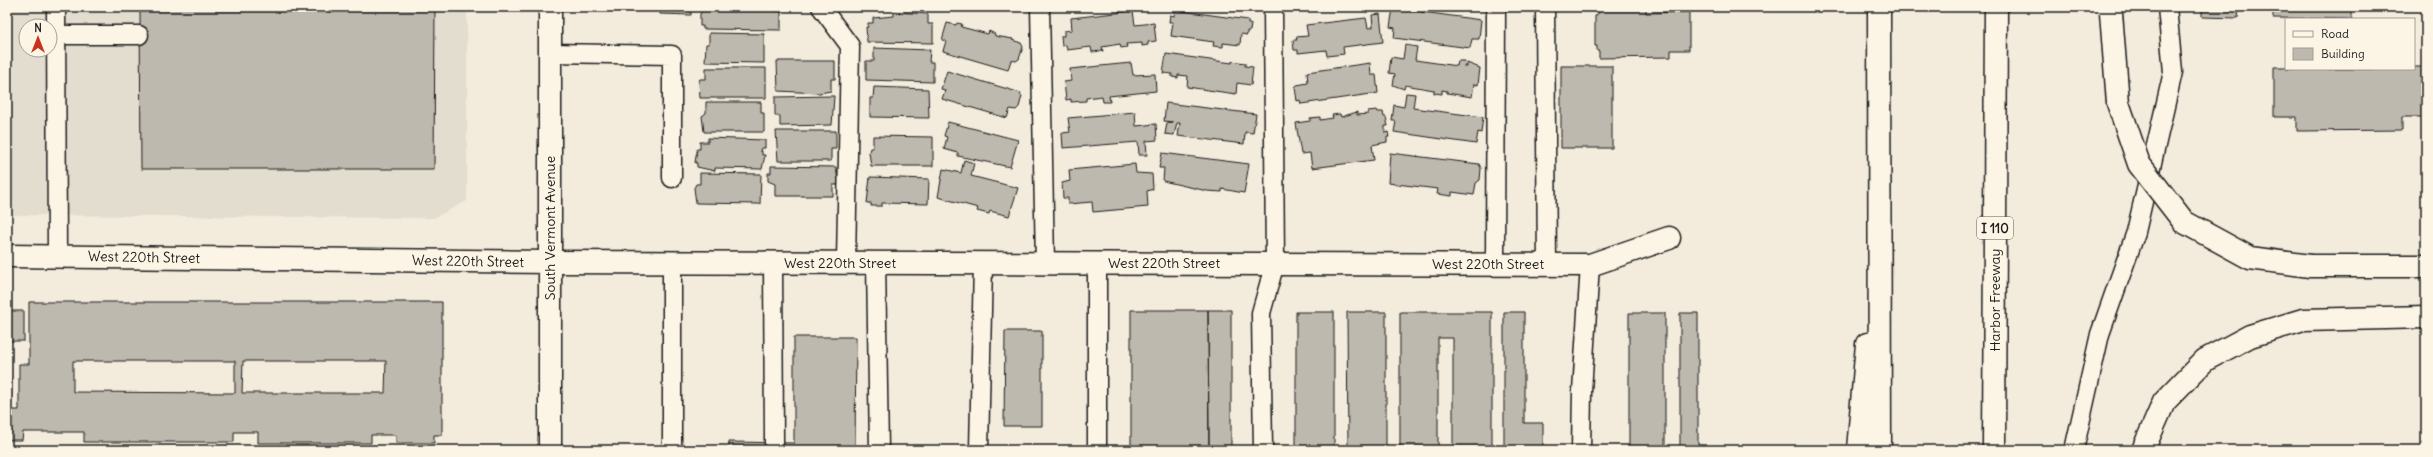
<svg xmlns="http://www.w3.org/2000/svg" width="2433" height="457" viewBox="0 0 2433 457" font-family="Delius,sans-serif">
	<style>
		.built { fill: #e3ddcf; fill-rule: evenodd }
		.building { fill: #beb9ae; stroke: #1c1c1c; fill-rule: evenodd }
		.lines { fill: none; stroke-linecap: round; stroke-linejoin: round }
		.service-casing { stroke: #1c1c1c; stroke-width: 21 }
		.minor-casing { stroke: #1c1c1c; stroke-width: 25 }
		.tertiary-casing { stroke: #1c1c1c; stroke-width: 25 }
		.primary-casing { stroke: #1c1c1c; stroke-width: 25 }
		.motorway-casing { stroke: #1c1c1c; stroke-width: 25 }
		.service { stroke: #fcf5e5; stroke-width: 18 }
		.minor { stroke: #fcf5e5; stroke-width: 22 }
		.tertiary { stroke: #fcf5e5; stroke-width: 22 }
		.primary { stroke: #fcf5e5; stroke-width: 22 }
		.motorway { stroke: #fcf5e5; stroke-width: 22 }
		.motorway-bridge-casing { stroke: #1c1c1c; stroke-width: 25; stroke-linecap: butt }
		.motorway-bridge { stroke: #fcf5e5; stroke-width: 22 }
		.labels { text-anchor: middle; dominant-baseline: central; stroke-width: 3; stroke-linejoin: round; paint-order: stroke }
		.shield { fill: #fcf5e5; stroke: #5f5d58; stroke-width: 1 }
		.shield-label { font-size: 13px; font-weight: bold; fill: #1c1c1c }
		.street-label { font-size: 14px; fill: #1c1c1c; stroke: #fcf5e5 }
	</style>
	<rect width="100%" height="100%" fill="#f3ecdd"/>
	<filter id="ink" filterUnits="userSpaceOnUse"><feTurbulence type="fractalNoise" baseFrequency=".025" numOctaves="2"/><feDisplacementMap in="SourceGraphic" scale="8" xChannelSelector="R" yChannelSelector="G"/><feConvolveMatrix kernelMatrix="1 2 1 2 8 2 1 2 1" color-interpolation-filters="sRGB"/></filter>
	<g filter="url(#ink)">
		<!-- built -->
		<path class="built" d="M7,7H467V201L434,218L7,215ZM26,26H50V50H26Z"/>
		<!-- building -->
		<path class="building" d="M140,7H435L434,169H141Z
			M660,7H691V15L660,14Z
			M709,7H774V11H781V30L703,29V26H700V14L702,11H709Z
			M1599,7H1646V13L1689,12V50H1671V57L1599,58V51H1597V46H1595V16L1599,13Z
			M2202,7H2239L2238,18L2202,17Z
			M2273,7H2352V19L2273,18Z
			M1393,8L1481,20L1479,39H1472L1470,48L1394,38L1395,28L1390,27Z
			M1175,10L1248,20V24H1251L1250,31H1247V35L1241,34L1240,45L1223,43V47L1213,46L1214,42L1171,36L1173,22H1169L1170,15L1174,16Z
			M1133,11L1135,25L1154,23L1156,41L1148,42V45L1142,46V43L1126,44L1127,47L1121,48L1120,44L1102,47L1103,51L1092,52L1091,47L1067,50L1066,45L1062,46L1061,36H1064V31L1072,30L1071,18Z
			M894,12L928,14V24H933V43L867,42L866,27H868V23H873V18L894,16Z
			M1380,14L1383,42L1343,47L1344,54L1327,56L1326,50L1298,53V50H1294L1293,40H1297L1296,37L1308,36L1306,25L1366,18L1368,28L1373,27L1372,15Z
			M947,23L956,25L957,23L962,24L961,27L988,34L989,31L995,34V36L1013,39L1012,40L1021,43L1023,47L1019,59L1016,61L1011,60L1008,70L943,51L946,41L942,40Z
			M709,33L764,34V63L705,62L706,44H709Z
			M1405,45L1417,47L1415,60L1457,66L1458,61H1465L1464,67H1467V63L1480,68L1478,85L1474,84L1472,97L1447,93V91L1442,90V94L1434,93V90L1405,85L1404,89L1393,85L1395,74L1389,73L1391,57L1403,59Z
			M874,48L930,50L929,62H933V82L866,80V61H874Z
			M1166,54L1232,63V61L1245,63V66L1253,67L1251,85L1237,83L1236,94L1187,87L1188,76L1178,75V78L1172,77V74L1163,73Z
			M777,61H835V79H831V91L819,93L778,91Z
			M1131,63L1133,75L1155,74L1156,91L1109,96L1110,102H1103L1102,96L1086,98V101L1071,102V99L1066,100L1064,82L1071,81L1070,69Z
			M1370,63L1371,75H1376L1378,93L1301,104L1300,100L1297,101L1295,87L1297,85L1308,83L1307,72Z
			M1561,66H1612V148H1561Z
			M2274,67H2286V69H2414V67H2426V117H2402V130L2297,131V117H2274Z
			M706,68H766V98H700L699,81L700,79H706Z
			M947,71L1021,93L1020,95L1022,96L1019,107L1016,110L1010,109L1007,118L942,99L945,90L941,89Z
			M874,87L928,89L929,118L870,117V98H873Z
			M1406,93L1415,94L1413,108L1483,117L1481,133L1478,132L1476,144L1394,132L1396,121H1392L1394,105L1404,107Z
			M834,96L832,125L780,126V116H775V97Z
			M706,102H761V113H764V132H704L702,116L706,113Z
			M1166,103L1256,114L1253,133L1245,132L1244,144L1178,136L1180,123H1177L1174,135L1165,134L1167,123L1173,122L1164,121Z
			M1377,110L1378,112H1383L1384,117H1386L1388,126H1385V133L1388,132L1389,137H1387V142L1372,145L1374,160L1312,168L1310,153L1301,154L1296,123L1310,121V118L1320,117V120L1333,118L1332,115L1340,114L1341,117L1357,112V115L1368,114V111Z
			M1135,112L1136,126L1156,124L1157,140L1146,141L1147,155H1139L1138,142L1063,148L1062,133L1070,132L1068,118Z
			M948,122L1018,140L1010,167L958,156V153L944,149L947,137L944,136Z
			M776,131H836V149H831V161H778Z
			M873,136L933,137V166H871L869,152L870,148H873Z
			M708,138L765,140V148H761L760,151H762V155H765L762,169L715,168V171L697,167V163H695L697,149H700V142H708Z
			M1162,153L1249,164L1244,193L1222,189V192L1207,191L1163,181L1164,168H1159Z
			M1390,153L1479,164L1481,168L1480,180L1476,183L1474,195L1452,192V196L1437,194L1438,189L1388,183Z
			M964,160L974,163L971,176L1018,188L1009,216L990,211L989,214L977,211L978,208L938,197L943,169L961,173Z
			M1135,164L1136,173L1152,174L1153,189L1147,191L1148,207L1093,212L1092,202L1068,204V198H1063L1062,183L1070,181L1069,170Z
			M771,166L836,167L838,181L837,185H833V196H775V184L768,181V173H771Z
			M700,173L761,174L760,204L696,203L694,188L696,184H700Z
			M870,177L929,179L928,204L882,203V206H871V203H867Z
			M29,302H442V435H434V443H396V435H371V443H258V432H234V442H84V432H23L22,440H7V379H11V410H19V364H29ZM73,361H235V393L73,392ZM243,361H386L385,393H242Z
			M1131,310H1208L1209,450H1131Z
			M1208,310H1231V450H1209Z
			M7,311H24V341H7Z
			M1296,312H1334V450H1296Z
			M1347,312H1386V450H1348Z
			M1400,312H1492V450H1453V338H1438V450H1400Z
			M1504,312H1524V423H1543V450H1504Z
			M1629,313H1665V450H1629Z
			M1680,313H1698V450H1680Z
			M1005,331H1042V426H1004Z
			M794,337H856L855,450H729V442L794,443Z"/>
		<g class="lines">
			<defs>
				<path id="service" d="M56,7L57,256
					M821,7L850,46L846,262
					M1040,7L1045,263
					M1545,7L1547,265
					M56,35H139
					M550,53L672,55V178
					M773,262L774,443
					M876,263L879,450
					M1495,264L1496,7
					M672,450V262
					M979,450L983,263
					M1097,450V263
					M1263,450L1261,313L1275,263L1273,7
					M1581,450L1582,391L1590,265
					M2074,450L2100,334L2136,232L2173,72L2167,7"/>
				<path id="minor" d="M550,262L1590,265L1669,238"/>
				<path id="tertiary" d="M7,256L550,262"/>
				<path id="primary" d="M550,7V450"/>
				<path id="motorway" d="M1879,7L1880,450
					M2310,266H2426
					M1858,450L1867,344
					M1994,450L1996,7
					M2143,450L2164,402L2205,360L2250,336L2303,320L2426,317"/>
			</defs>
			<!-- service casing -->
			<use href="#service" class="service-casing"/>
			<!-- minor casing -->
			<use href="#minor" class="minor-casing"/>
			<!-- tertiary casing -->
			<use href="#tertiary" class="tertiary-casing"/>
			<!-- primary casing -->
			<use href="#primary" class="primary-casing"/>
			<!-- motorway casing -->
			<use href="#motorway" class="motorway-casing"/>
			<!-- service -->
			<use href="#service" class="service"/>
			<!-- minor -->
			<use href="#minor" class="minor"/>
			<!-- tertiary -->
			<use href="#tertiary" class="tertiary"/>
			<!-- primary -->
			<use href="#primary" class="primary"/>
			<!-- motorway -->
			<use href="#motorway" class="motorway"/>
			<defs>
				<path id="motorway-bridge" d="M2111,13L2118,103L2139,164L2184,222L2250,258L2310,266"/>
			</defs>
			<!-- motorway-bridge casing -->
			<use href="#motorway-bridge" class="motorway-bridge-casing"/>
			<!-- motorway-bridge -->
			<use href="#motorway-bridge" class="motorway-bridge"/>
		</g>
	</g>
	<g class="labels">
		<!-- shield labels -->
		<rect class="shield" x="1977" y="217" width="36" height="22" rx="3"/>
		<g class="shield-label">
			<text x="1995" y="228">I 110</text>
		</g>
		<!-- street labels -->
		<g class="street-label">
			<text transform="translate(550 228) rotate(-90)">South Vermont Avenue</text>
			<text transform="translate(144 257) rotate(1)">West 220th Street</text>
			<text transform="translate(468 261) rotate(1)">West 220th Street</text>
			<text x="840" y="263">West 220th Street</text>
			<text x="1164" y="263">West 220th Street</text>
			<text x="1488" y="264">West 220th Street</text>
			<text transform="translate(1995 300) rotate(-90)">Harbor Freeway</text>
		</g>
	</g>
	<!-- margin -->
	<rect width="2433" height="457" fill="none" stroke="#fcf5e5" stroke-width="24"/>
	<rect x="12" y="12" width="2409" height="433" fill="none" stroke="#1c1c1c" stroke-width="1.5" filter="url(#ink)"/>
	<!-- legend -->
	<rect x="2285" y="18" width="130" height="52" fill="#fcf5e5" stroke="#a29e95"/>
	<rect x="2293" y="31" width="20" height="6" fill="#fcf5e5" stroke="#a29e95"/>
	<text x="2321" y="38" font-size="12" fill="#1c1c1c">Road</text>
	<rect x="2293" y="48" width="20" height="12" fill="#beb9ae" stroke="#a29e95"/>
	<text x="2321" y="58" font-size="12" fill="#1c1c1c">Building</text>
	<!-- north arrow -->
	<g transform="translate(38 38)"><circle r="19" fill="#fcf5e5" stroke="#a29e95"/>
	<path d="M0-3L7 15L0 10L-7 15Z" fill="#c8321e"/>
	<text y="-6" font-size="11" font-weight="bold" text-anchor="middle" fill="#1c1c1c">N</text>
	</g>
</svg>
